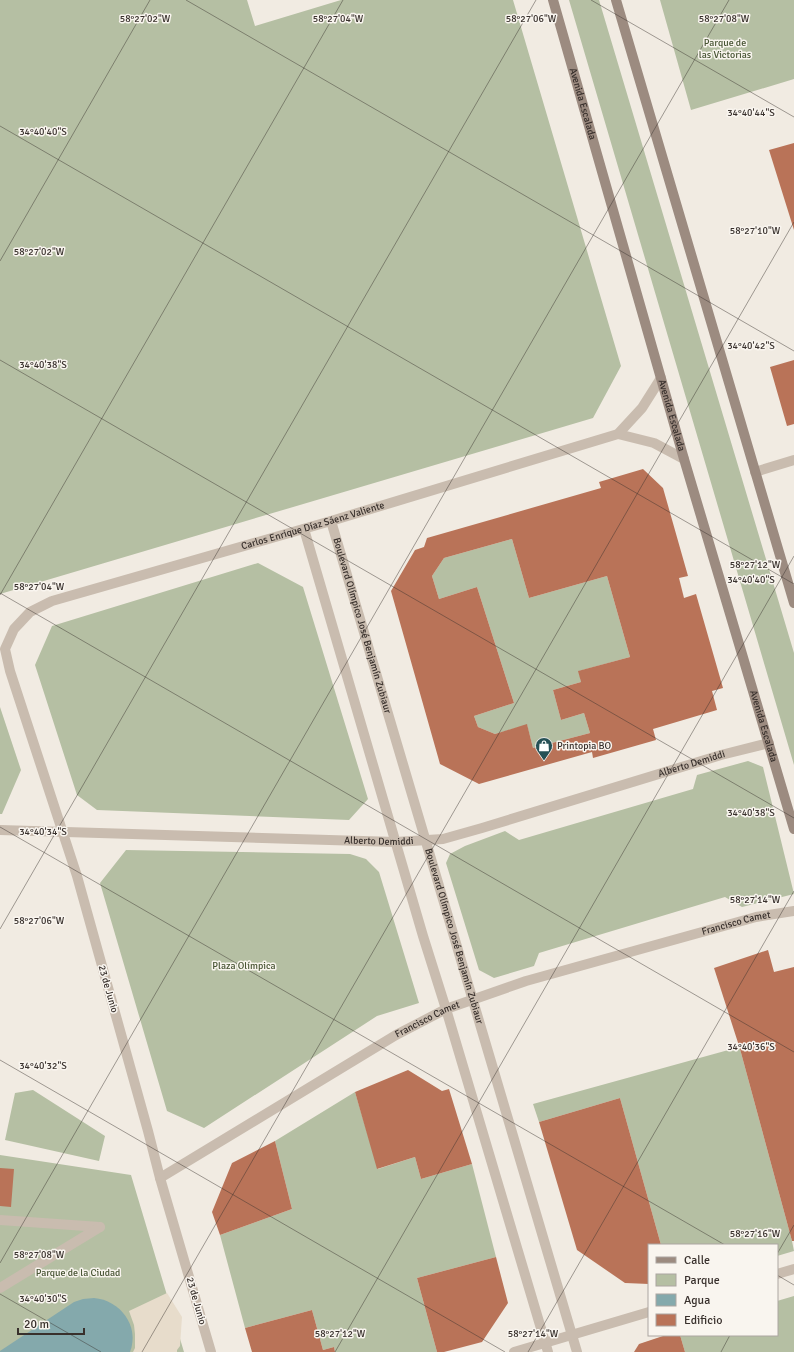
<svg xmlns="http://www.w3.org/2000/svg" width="794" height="1352" viewBox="0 0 794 1352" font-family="Signika,sans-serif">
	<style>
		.green { fill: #b5bfa3 }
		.plaza { fill: #e7dccb }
		.water { fill: #84a9ac }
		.building { fill: #b97358; fill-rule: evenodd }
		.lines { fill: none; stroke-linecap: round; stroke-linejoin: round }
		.lane { stroke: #c9bcaf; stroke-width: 10 }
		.street { stroke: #c9bcaf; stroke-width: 10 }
		.secondary { stroke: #9c8b80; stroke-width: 10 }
		.ticks { fill: none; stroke: #38302c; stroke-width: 1; stroke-opacity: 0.45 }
		.labels { text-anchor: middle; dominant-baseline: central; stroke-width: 3; stroke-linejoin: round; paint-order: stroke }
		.park-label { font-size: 10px; fill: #475433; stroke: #f9f5ef }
		.street-label { font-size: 10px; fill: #38302c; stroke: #f9f5ef }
		.poi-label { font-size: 10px; fill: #38302c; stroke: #f9f5ef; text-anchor: start }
		.ticks-label { font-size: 10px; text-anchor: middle; fill: #38302c; stroke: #f9f5ef; stroke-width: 3; stroke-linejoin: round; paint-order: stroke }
	</style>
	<rect width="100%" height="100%" fill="#f1ebe2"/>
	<!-- green -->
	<path class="green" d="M0,0H247L255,26L341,0H513L621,366L593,418L0,594Z
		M569,0H599L794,653V765Z
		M660,0H794V79L691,110Z
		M512,539L529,598L607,576L630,657L579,671L581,682L553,690L561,720L584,713L590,733L533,748L527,725L495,734L478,727L474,716L514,703L477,587L439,599L432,576L444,558Z
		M258,563L303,587L368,799L349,820L97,810L77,795L35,665L52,626Z
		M0,707L21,770L2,814H0Z
		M748,761L763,767L794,894L742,907L725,897L539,953L534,966L494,978L479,970L446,863L450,854L465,846L505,831L519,840L693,789L697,775Z
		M126,850L350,854L366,859L379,872L419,1003L377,1016L204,1128L167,1111L100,883Z
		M732,1049H740L792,1241L794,1251L777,1256V1245H661L620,1098L539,1122L533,1104Z
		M33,1090L105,1136L99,1161L5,1140L15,1093Z
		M355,1092L378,1169L415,1157L421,1179L472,1164L496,1257L417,1278L437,1352H335L334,1347L323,1350L312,1310L245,1328L220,1235L292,1209L275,1141Z
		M0,1155L131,1175L184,1352H0Z
		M794,1296V1352H685L680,1335H777V1301Z"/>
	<!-- plaza -->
	<path class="plaza" d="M167,1293L182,1317L180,1346L177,1350V1352H133L135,1348V1334L134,1325L129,1311Z"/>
	<!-- water -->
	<path class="water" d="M94,1298C120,1300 140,1326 130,1352H0V1351L74,1302L83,1299Z"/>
	<!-- building -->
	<path class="building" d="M794,143V230L769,150Z
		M794,360V424L787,426L770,367Z
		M643,469L663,488L688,576L679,578L684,598L696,594L723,688L712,691L717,710L653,729L656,740L593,758L592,752L479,784L440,764L391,591L415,550L424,547L427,538L601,488L599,482ZM512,539L529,598L607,576L630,657L578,671L581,682L553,690L561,720L584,713L590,733L533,748L527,724L495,734L478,727L474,716L514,703L477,587L439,599L432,576L444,558Z
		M768,950L774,972L794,967V1241H792L740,1049L714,968Z
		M408,1070L442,1091L449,1089L472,1164L421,1179L415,1157L377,1169L355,1092Z
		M620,1098L661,1245H649V1284L625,1283L577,1250L539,1122Z
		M275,1141L292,1209L220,1235L212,1212L232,1163Z
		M0,1168L14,1169L11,1207L0,1206Z
		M496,1257L508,1303L482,1342L444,1352H437L417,1278Z
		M312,1310L323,1350L334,1347L335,1352H252L245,1328Z
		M666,1335H680L685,1352H634L639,1344Z"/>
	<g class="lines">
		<!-- lane -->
		<path class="lane" d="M755,472L794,460"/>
		<!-- street -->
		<g class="street">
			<path d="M618,434L654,443L684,459"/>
			<path id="s1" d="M331,521L577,1352"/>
			<path d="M304,529L423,936L446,1009L548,1352"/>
			<path id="s2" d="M0,830L396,842L443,839L482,828L721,755L769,743"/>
			<path id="s3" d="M160,1178L396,1035L446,1009L526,981L756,917L794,911"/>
			<path d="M0,1220L100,1227"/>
			<path d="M777,1274L794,1269"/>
			<path d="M0,1288L100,1227"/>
			<path id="s4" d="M211,1352L160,1178L148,1131L77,876L10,671L5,649L14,629L30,612L52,601L331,521L618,434L642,408L661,378"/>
			<path d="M514,1352L649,1312"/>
		</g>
		<!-- secondary -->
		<g class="secondary">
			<path id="s5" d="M553,0L684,459L794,829"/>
			<path d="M616,0L794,603"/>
		</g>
	</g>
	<!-- ticks -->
	<path class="ticks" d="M186,0L794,351M591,0L794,117M0,126L794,584M0,261L150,0M0,360L794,818M0,593L794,1052M0,595L343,0M0,827L725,1245M0,929L536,0M0,1060L505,1352M777,1254L794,1225M0,1263L729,0M777,1275L794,1285M0,1294L101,1352M142,1352L794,222M335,1352L794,556M528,1352L794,891M721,1352L730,1335"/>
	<!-- icons -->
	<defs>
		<symbol id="shop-pin" viewBox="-11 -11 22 30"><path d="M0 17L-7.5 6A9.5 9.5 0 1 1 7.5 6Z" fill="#265156" stroke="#f9f5ef"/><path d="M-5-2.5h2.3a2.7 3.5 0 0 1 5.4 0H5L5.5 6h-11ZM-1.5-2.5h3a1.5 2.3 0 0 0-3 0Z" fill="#fff"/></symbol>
	</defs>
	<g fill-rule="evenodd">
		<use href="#shop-pin" x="534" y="736" width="20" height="27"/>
	</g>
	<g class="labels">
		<!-- park labels -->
		<g class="park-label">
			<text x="725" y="43">Parque de<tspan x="725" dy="12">las Victorias</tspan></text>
			<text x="244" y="966">Plaza Olímpica</text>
			<text x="78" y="1273">Parque de la Ciudad</text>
		</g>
		<!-- street labels -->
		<g class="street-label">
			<text stroke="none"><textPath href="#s5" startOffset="108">Avenida Escalada</textPath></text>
			<text stroke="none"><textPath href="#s5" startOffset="432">Avenida Escalada</textPath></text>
			<text stroke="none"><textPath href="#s4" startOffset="1074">Carlos Enrique Díaz Sáenz Valiente</textPath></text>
			<text stroke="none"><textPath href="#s1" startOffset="109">Boulevard Olímpico José Benjamín Zubiaur</textPath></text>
			<text stroke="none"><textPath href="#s5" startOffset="756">Avenida Escalada</textPath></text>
			<text stroke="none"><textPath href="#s2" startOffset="703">Alberto Demiddi</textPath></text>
			<text stroke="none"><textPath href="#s2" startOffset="379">Alberto Demiddi</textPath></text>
			<text stroke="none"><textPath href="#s3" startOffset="635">Francisco Camet</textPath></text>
			<text stroke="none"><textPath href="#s1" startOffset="433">Boulevard Olímpico José Benjamín Zubiaur</textPath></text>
			<text transform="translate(108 989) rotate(74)">23 de Junio</text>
			<text stroke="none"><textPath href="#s3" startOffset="311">Francisco Camet</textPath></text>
			<text transform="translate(196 1301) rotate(74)">23 de Junio</text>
		</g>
		<!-- poi labels -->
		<g class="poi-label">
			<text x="557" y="746">Printopia BO</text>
		</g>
	</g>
	<g class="ticks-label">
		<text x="145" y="22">58°27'02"W</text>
		<text x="338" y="22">58°27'04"W</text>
		<text x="531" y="22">58°27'06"W</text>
		<text x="724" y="22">58°27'08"W</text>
		<text x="751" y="116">34°40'44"S</text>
		<text x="43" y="135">34°40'40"S</text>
		<text x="755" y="234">58°27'10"W</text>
		<text x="39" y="255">58°27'02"W</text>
		<text x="751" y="349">34°40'42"S</text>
		<text x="43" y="368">34°40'38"S</text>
		<text x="755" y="568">58°27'12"W</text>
		<text x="751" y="583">34°40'40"S</text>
		<text x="39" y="590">58°27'04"W</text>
		<text x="751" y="816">34°40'38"S</text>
		<text x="43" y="835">34°40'34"S</text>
		<text x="755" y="903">58°27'14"W</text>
		<text x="39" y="924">58°27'06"W</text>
		<text x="751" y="1050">34°40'36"S</text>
		<text x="43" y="1069">34°40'32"S</text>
		<text x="755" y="1237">58°27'16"W</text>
		<text x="39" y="1258">58°27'08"W</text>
		<text x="43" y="1302">34°40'30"S</text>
		<text x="340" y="1337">58°27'12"W</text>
		<text x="533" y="1337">58°27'14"W</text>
	</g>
	<!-- legend -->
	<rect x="648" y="1244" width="130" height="92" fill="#f9f5ef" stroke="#aca6a1"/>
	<rect x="656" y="1257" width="20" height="6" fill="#9c8b80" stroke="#aca6a1"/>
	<text x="684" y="1264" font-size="12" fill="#38302c">Calle</text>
	<rect x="656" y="1274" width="20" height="12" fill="#b5bfa3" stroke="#aca6a1"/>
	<text x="684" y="1284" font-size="12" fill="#38302c">Parque</text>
	<rect x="656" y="1294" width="20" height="12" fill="#84a9ac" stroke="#aca6a1"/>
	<text x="684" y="1304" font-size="12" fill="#38302c">Agua</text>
	<rect x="656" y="1314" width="20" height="12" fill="#b97358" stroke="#aca6a1"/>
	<text x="684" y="1324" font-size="12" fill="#38302c">Edificio</text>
	<!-- scale -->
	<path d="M18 1328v6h66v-6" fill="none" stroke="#38302c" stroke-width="2"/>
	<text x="24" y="1328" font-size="12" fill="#38302c" stroke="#f9f5ef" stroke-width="3" paint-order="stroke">20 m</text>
</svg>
